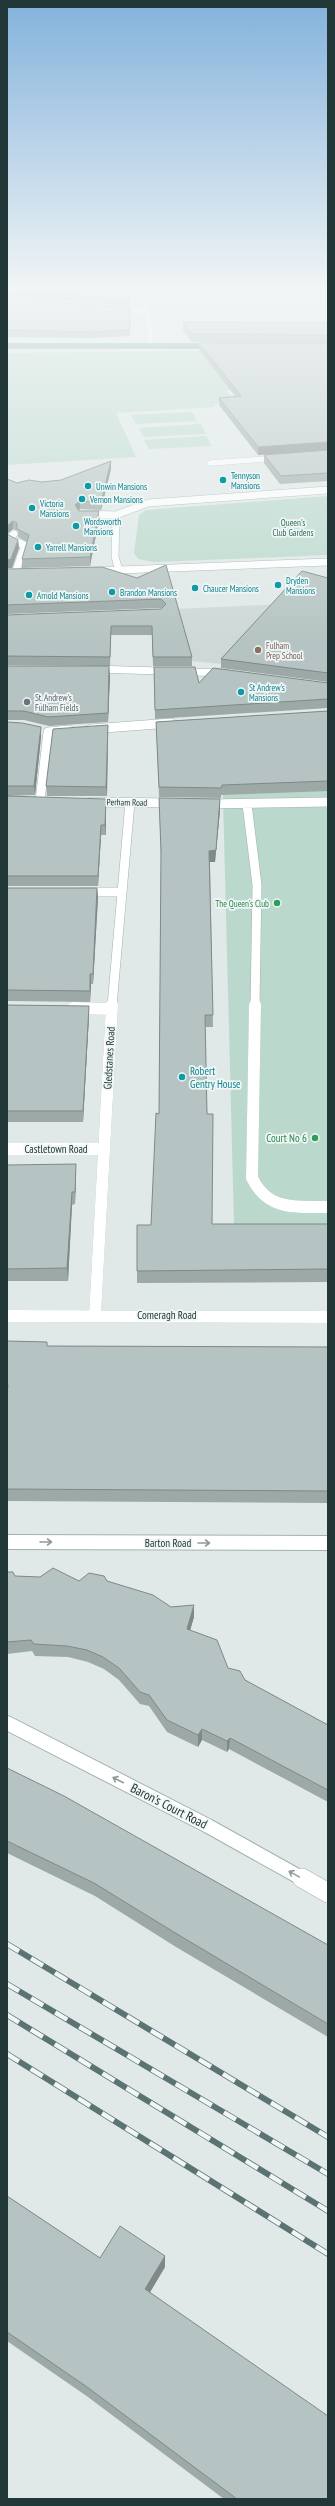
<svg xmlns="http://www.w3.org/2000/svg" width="335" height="2506" viewBox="0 0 335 2506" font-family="'PT Sans Narrow',sans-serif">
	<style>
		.built { fill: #ced9d7 }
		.green { fill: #bad9cc }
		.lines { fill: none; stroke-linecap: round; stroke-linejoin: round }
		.minor-far5-casing { stroke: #a3b0b0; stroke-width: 6 }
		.minor-far4-casing { stroke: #a3b0b0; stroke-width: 8 }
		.minor-far3-casing { stroke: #a3b0b0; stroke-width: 10 }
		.minor-far2-casing { stroke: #a3b0b0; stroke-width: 12 }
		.minor-far1-casing { stroke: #a3b0b0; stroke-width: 16 }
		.minor-casing { stroke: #a3b0b0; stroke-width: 20 }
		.major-casing { stroke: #bdc3c3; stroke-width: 6 }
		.minor-far5 { stroke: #fff; stroke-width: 5.5 }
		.minor-far4 { stroke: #fff; stroke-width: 7 }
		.minor-far3 { stroke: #fff; stroke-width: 9 }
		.minor-far2 { stroke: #fff; stroke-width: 12 }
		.minor-far1 { stroke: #fff; stroke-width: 14 }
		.minor { stroke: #fff; stroke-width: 19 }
		.major { stroke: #67999c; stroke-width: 5.5 }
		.rail-casing { stroke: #5c7374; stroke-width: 6 }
		.rail { stroke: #f0f6f5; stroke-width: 4.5; stroke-dasharray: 14; stroke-linecap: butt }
		.wall { fill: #9ca9a7 }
		.shaded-wall { fill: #7f8988 }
		.building { fill: #b5c4c2; stroke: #7f8988 }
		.oneway { stroke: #909b9c }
		.culture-dot { fill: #0f9aa8; stroke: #f0f6f5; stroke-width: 1.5 }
		.education-dot { fill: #8d6e63; stroke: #f0f6f5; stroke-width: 1.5 }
		.worship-dot { fill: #6b7280; stroke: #f0f6f5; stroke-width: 1.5 }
		.leisure-dot { fill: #2e9e5b; stroke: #f0f6f5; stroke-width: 1.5 }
		.labels { text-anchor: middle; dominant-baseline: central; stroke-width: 3.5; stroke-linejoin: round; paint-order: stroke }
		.far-culture-label { font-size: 9px; fill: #0d838f; stroke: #f0f6f5; text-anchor: start }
		.far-park-label { font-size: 9px; fill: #2f6c59; stroke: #f0f6f5 }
		.far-education-label { font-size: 9px; fill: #785e54; stroke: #f0f6f5; text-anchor: start }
		.far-worship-label { font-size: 9px; fill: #5b616d; stroke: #f0f6f5; text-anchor: start }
		.far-street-label { font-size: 9px; fill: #223738; stroke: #f0f6f5 }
		.far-leisure-label { font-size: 9px; fill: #27864d; stroke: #f0f6f5; text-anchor: end }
		.street-label { font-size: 11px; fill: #223738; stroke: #f0f6f5 }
		.culture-label { font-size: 11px; fill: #0d838f; stroke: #f0f6f5; text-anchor: start }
		.leisure-label { font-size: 11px; fill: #27864d; stroke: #f0f6f5; text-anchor: end }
		.near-street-label { font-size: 13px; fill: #223738; stroke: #f0f6f5 }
	</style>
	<rect width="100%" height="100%" fill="#e0e9e8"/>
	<!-- built -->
	<path class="built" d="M328,602L242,666L191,661L187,639L176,609Z"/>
	<!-- green -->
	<path class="green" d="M287,350L265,387L226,390L235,402L213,404L215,407L116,413L136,457L7,465V353Z
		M192,412L197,421L136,424L131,415Z
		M201,424L206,434L144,437L139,428Z
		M206,436L212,446L149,449L144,440Z
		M328,496V555L153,562L138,559L134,553L139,515L146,510Z
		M328,724V1224H234L222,759Z"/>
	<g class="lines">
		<defs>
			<path id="minor-far5" d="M145,291L151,346
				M147,302L328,299
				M115,309L147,312
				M210,463L279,458"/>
			<path id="minor-far4" d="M83,514L116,515
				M14,534L9,539L25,545L15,573
				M119,570L328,562
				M98,571L119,570L115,557L116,515L148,503L328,490
				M94,669L226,673"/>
			<path id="minor-far3" d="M91,729L171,723
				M40,801L48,732L69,730
				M90,802L176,803
				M204,804L328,802
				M247,804L257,885L255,1006
				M82,892H121
				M112,1006L130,802"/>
			<path id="minor-far2" d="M255,1005L252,1178C268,1211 296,1207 328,1207
				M73,1008L112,1009
				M7,1149H104
				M95,1315L112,1005
				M7,1316L328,1317"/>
			<path id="minor-far1" d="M7,1542L328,1543
				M7,1723L208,1826L303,1879"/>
			<path id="minor" d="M302,1878L328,1893"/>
			<path id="major" d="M7,346H215"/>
		</defs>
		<!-- minor-far5 casing -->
		<use href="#minor-far5" class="minor-far5-casing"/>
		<!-- minor-far4 casing -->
		<use href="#minor-far4" class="minor-far4-casing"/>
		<!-- minor-far3 casing -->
		<use href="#minor-far3" class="minor-far3-casing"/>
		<!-- minor-far2 casing -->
		<use href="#minor-far2" class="minor-far2-casing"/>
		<!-- minor-far1 casing -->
		<use href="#minor-far1" class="minor-far1-casing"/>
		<!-- minor casing -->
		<use href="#minor" class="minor-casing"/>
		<!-- major casing -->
		<use href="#major" class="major-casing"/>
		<!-- minor-far5 -->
		<use href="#minor-far5" class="minor-far5"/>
		<!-- minor-far4 -->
		<use href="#minor-far4" class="minor-far4"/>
		<!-- minor-far3 -->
		<use href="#minor-far3" class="minor-far3"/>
		<!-- minor-far2 -->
		<use href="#minor-far2" class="minor-far2"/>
		<!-- minor-far1 -->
		<use href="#minor-far1" class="minor-far1"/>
		<!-- minor -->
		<use href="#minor" class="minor"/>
		<!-- major -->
		<use href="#major" class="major"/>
		<defs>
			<path id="rail" d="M7,1944L328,2137
				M7,1984L328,2174
				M7,2015L328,2211
				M7,2054L328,2254"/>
		</defs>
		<!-- rail casing -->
		<use href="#rail" class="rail-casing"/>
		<!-- rail -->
		<use href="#rail" class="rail"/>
	</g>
	<!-- wall -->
	<path class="wall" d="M7,291H129L130,306L7,296Z
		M7,298L130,330V336L91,338L7,337Z
		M183,322L328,324V343L192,342L183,330Z
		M199,343H328V450L258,455L219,405V398L235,396L199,350Z
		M328,450V481L280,484L264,463V455Z
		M111,469L101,510L80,509L79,510V511H99V520L90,566L22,568V559L27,542L18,537V531L13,529L7,534L18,540L19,548L12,568H7V479L17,483L42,482L61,480Z
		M166,565L192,657V666H153L152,635H111L110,666L7,665V615L162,609L161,608L7,614V569L137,578Z
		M328,578V682L221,668V659Z
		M7,666L110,676L108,722L49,726L24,720H7Z
		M154,667L199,683H328V708L155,719Z
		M328,711V791L221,795V798L159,797L156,722Z
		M7,722L41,737L35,795L7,796Z
		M108,725L107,796H47L46,786Z
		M7,796L106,808V835H101L98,886H7Z
		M159,798L220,810L215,862H210L213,1027H205L207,1114L212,1224H328V1282L137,1283V1271L151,1225L159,1114L161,859Z
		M7,888H97L98,898L93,984H91L90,1002L7,1001Z
		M7,1005L89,1006V1016L83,1122H7Z
		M7,1165L76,1176L75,1204L72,1205L68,1281H7Z
		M7,1341L47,1342V1346L328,1347V1503L7,1501Z
		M7,1572L15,1576L79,1581H107L171,1607L194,1605V1617L190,1630L228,1668L245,1680L328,1725V1802L229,1749L227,1752L202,1740L198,1747L167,1732L149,1706L140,1704L119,1680L104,1669L88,1662L68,1657L35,1656L32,1651L7,1654Z
		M7,1768L328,1945V2037L176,1947L95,1896L7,1853Z
		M7,2196L100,2258L165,2256V2267L150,2292L328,2499H224L88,2397L7,2341Z"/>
	<!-- shaded-wall -->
	<path class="shaded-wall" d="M328,442V450L258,455V447Z
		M111,461V469L101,510V502Z
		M80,501V509L75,513V505Z
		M99,511V520L90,566V557Z
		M13,521V529L7,534V526Z
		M18,540L19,548L12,568H7V560Z
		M109,666L110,676L108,722V713Z
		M108,725V734L107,796L106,787Z
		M41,727V737L35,795L34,786Z
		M106,799V835L105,825Z
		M220,799V810L215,862H209V851Z
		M101,825V835L98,886V876Z
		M97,888L98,898L93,984V974Z
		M90,974L91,984L90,1002Z
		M89,1006V1016L83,1122V1111Z
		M76,1164V1176L75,1204V1192Z
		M72,1192V1205L68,1281L67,1268Z
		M194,1605V1617L187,1641V1629Z
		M202,1729V1740L198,1747V1735Z
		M230,1738L229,1749L227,1752V1741Z
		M165,2256V2267L146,2299L145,2289Z"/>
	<!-- building -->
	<path class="building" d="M20,291H129L130,300Z
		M7,298L130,308V330L91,332L7,330Z
		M183,322L327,323L328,324V335L192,334Z
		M199,343H328V442L258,447L219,398L241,396Z
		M328,450V473L281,476L264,455Z
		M111,461L101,502L80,501L75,505L79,511H99L90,557L22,559L29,535L17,529V523L13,521L7,526V479L17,483L29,480L42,482L61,480Z
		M7,534L18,540L11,559L7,560Z
		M166,565L192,657H153L152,626H111L110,657L7,656V615L161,609L166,604L161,599L7,605V569L102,567L137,578Z
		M302,571L328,578V673L221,659Z
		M7,666H109L108,713L48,717L24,711H7Z
		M154,667H195L199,683L213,668L328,683V699L155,710Z
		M328,711V781L222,785L221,788L159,787L156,722Z
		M7,722L22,723L41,727L34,786H7Z
		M108,725L106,787L46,786L53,729Z
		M7,796L106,799L105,825H101L98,876H7Z
		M159,798L220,799L216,850L209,851L213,1015H205L207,1114H213L212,1224H328V1269L137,1271V1225H151L156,1113L159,1114L161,851Z
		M7,888H97L93,974H90V991L7,990Z
		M7,1005L89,1006L83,1111H7Z
		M76,1164L75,1192H72L67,1268L7,1269V1165Z
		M7,1341L47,1342V1346L328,1347V1491L7,1489V1394L8,1385H7Z
		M53,1568L79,1581L89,1573L104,1576L107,1581L153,1595L171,1607L194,1605L187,1629L217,1640L228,1668L240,1671L245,1680L328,1725V1790L230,1738L227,1741L202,1729L198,1735L167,1720L149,1695L140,1692L119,1668L103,1657L87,1650L67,1646L34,1644L31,1640L7,1642V1572H13L15,1576L40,1577Z
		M7,1768L64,1796L328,1945V2024L177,1934L94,1883L7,1841Z
		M7,2196L100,2258L120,2226L165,2256L145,2289L328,2416V2499H237L87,2387L7,2332Z"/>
	<!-- one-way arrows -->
	<defs><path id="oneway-shaft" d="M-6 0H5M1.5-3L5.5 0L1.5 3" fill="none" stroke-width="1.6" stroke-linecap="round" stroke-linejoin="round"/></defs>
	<g class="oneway">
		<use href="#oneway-shaft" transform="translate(46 1542)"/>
		<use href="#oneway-shaft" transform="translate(204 1543)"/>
		<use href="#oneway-shaft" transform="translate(118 1780) rotate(-153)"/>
		<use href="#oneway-shaft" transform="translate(294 1874) rotate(-151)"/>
	</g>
	<!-- sky -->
	<linearGradient id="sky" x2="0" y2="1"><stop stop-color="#83b2dc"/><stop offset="0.45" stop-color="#f1f5f5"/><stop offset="1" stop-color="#f1f5f5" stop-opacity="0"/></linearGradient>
	<rect width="335" height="642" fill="url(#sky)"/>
	<!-- markers -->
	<g class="culture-dot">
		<circle cx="223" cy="480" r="4"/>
		<circle cx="88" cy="486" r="4"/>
		<circle cx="82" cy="499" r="4"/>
		<circle cx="32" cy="508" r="4"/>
		<circle cx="76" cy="526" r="4"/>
		<circle cx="38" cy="547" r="4"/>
		<circle cx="278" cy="585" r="4"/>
		<circle cx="195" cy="588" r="4"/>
		<circle cx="112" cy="592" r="4"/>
		<circle cx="29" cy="595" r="4"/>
		<circle cx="241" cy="692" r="4"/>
		<circle cx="182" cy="1077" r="4"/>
	</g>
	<circle class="education-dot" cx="258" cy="650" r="4"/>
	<circle class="worship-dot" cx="27" cy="702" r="4"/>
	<g class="leisure-dot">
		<circle cx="277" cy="903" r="4"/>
		<circle cx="315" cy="1138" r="4"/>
	</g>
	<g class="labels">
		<!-- far-culture labels -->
		<g class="far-culture-label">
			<text x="231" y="475">Tennyson<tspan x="231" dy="10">Mansions</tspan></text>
			<text x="96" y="486">Unwin Mansions</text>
			<text x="90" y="499">Vernon Mansions</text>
			<text x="40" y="503">Victoria<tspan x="40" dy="10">Mansions</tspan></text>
			<text x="84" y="521">Wordsworth<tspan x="84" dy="10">Mansions</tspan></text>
			<text x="46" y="547">Yarrell Mansions</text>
			<text x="286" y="580">Dryden<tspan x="286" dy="10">Mansions</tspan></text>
			<text x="203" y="588">Chaucer Mansions</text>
			<text x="120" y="592">Brandon Mansions</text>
			<text x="37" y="595">Arnold Mansions</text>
			<text x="249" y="687">St Andrew's<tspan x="249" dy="10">Mansions</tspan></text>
		</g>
		<!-- far-park labels -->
		<g class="far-park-label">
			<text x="293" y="522">Queen's<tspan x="293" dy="10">Club Gardens</tspan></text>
		</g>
		<!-- far-education labels -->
		<g class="far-education-label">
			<text x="266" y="645">Fulham<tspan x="266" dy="10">Prep School</tspan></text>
		</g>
		<!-- far-worship labels -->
		<g class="far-worship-label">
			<text x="35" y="697">St. Andrew's<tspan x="35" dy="10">Fulham Fields</tspan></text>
		</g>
		<!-- far-street labels -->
		<g class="far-street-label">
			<text transform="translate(127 802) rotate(1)">Perham Road</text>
		</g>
		<!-- far-leisure labels -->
		<g class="far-leisure-label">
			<text x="269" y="903">The Queen’s Club</text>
		</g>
		<!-- street labels -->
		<g class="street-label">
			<text transform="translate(109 1058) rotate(-87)">Gledstanes Road</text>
			<text x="56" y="1149">Castletown Road</text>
			<text x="167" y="1315">Comeragh Road</text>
			<text x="168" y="1543">Barton Road</text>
		</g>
		<!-- culture labels -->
		<g class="culture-label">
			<text x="190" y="1071">Robert<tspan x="190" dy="13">Gentry House</tspan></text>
		</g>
		<!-- leisure labels -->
		<g class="leisure-label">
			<text x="307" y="1138">Court No 6</text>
		</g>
		<!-- near-street labels -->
		<g class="near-street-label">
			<text transform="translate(169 1806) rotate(27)">Baron's Court Road</text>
		</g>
	</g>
	<!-- border -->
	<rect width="335" height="2506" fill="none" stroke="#223738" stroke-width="16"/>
</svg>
